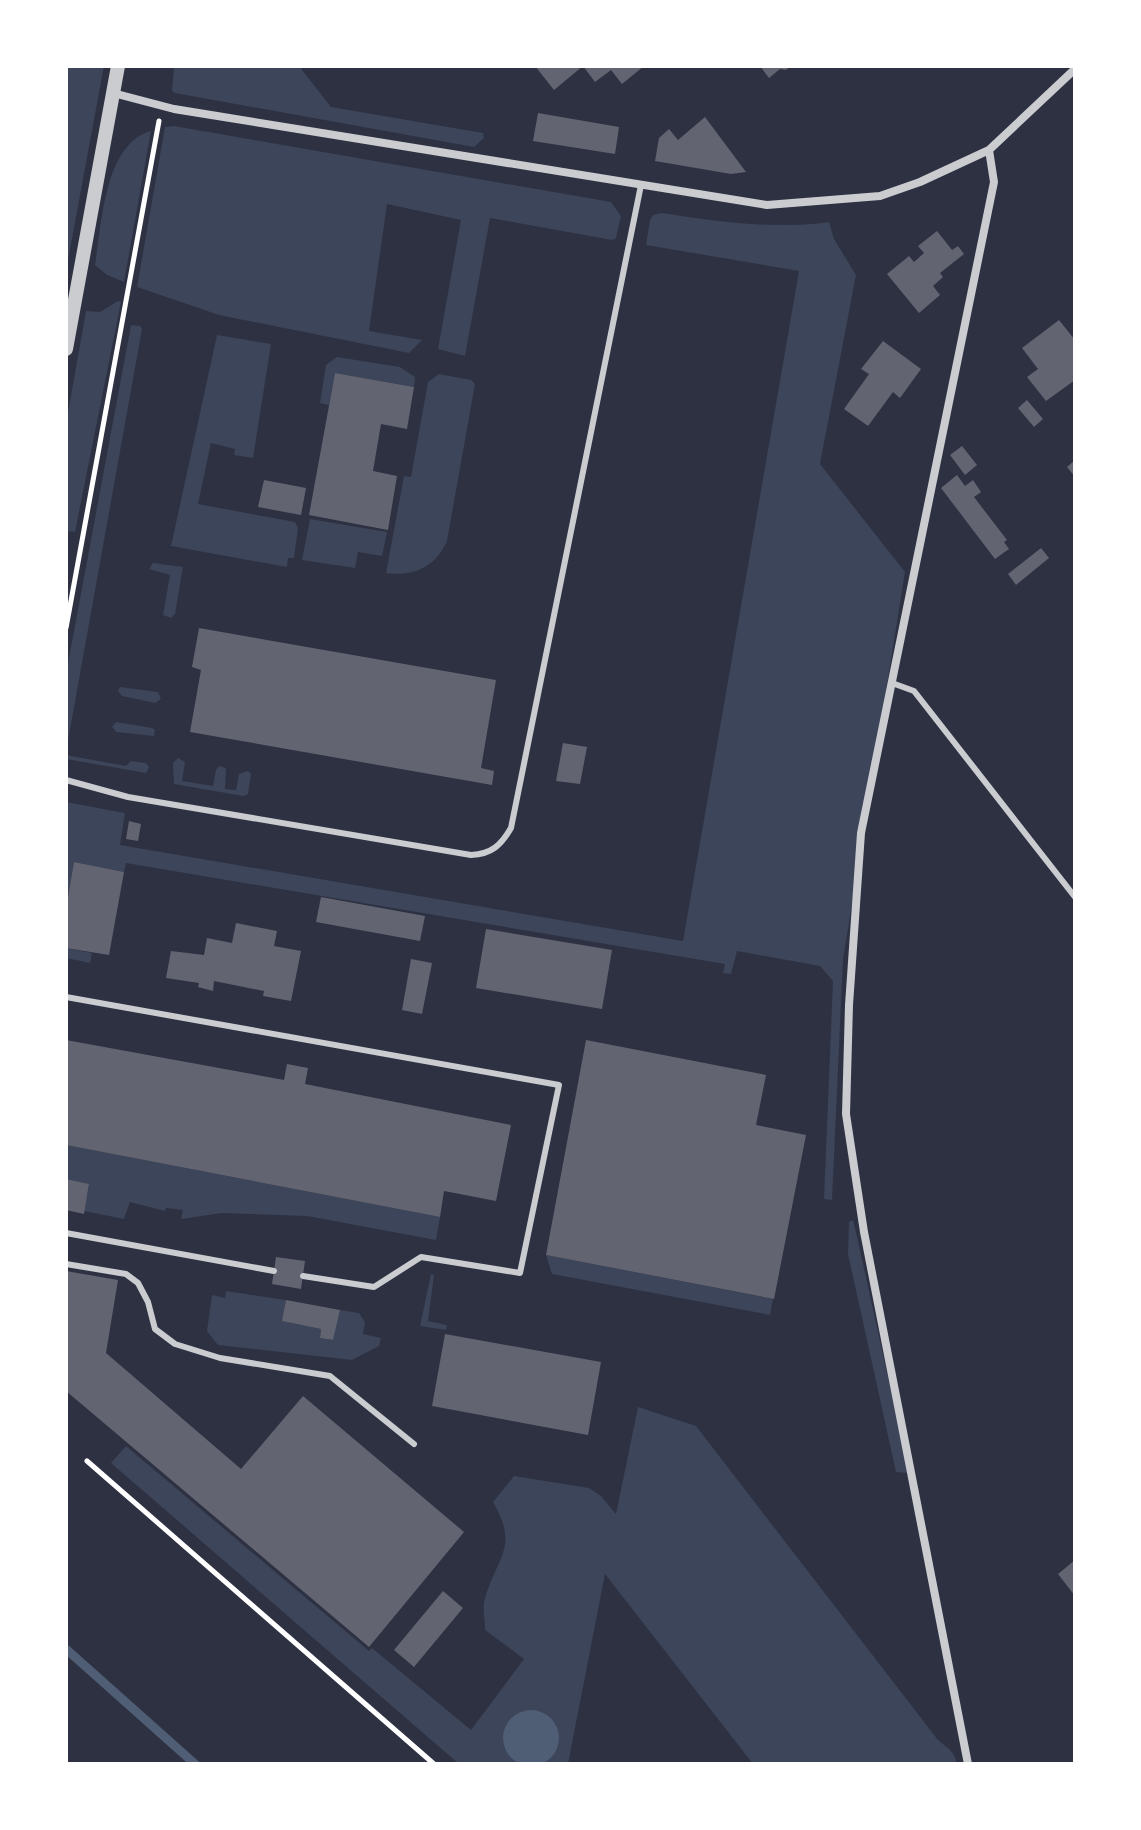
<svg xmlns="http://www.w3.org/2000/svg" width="1141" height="1830" viewBox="0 0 1141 1830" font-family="'PT Sans Narrow',sans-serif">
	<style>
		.green { fill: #3c4559 }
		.water { fill: #4f5d75 }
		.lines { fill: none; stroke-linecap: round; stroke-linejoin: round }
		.stream { stroke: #4f5d75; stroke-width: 9 }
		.building { fill: #626471 }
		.path { stroke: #fff; stroke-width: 5 }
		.service { stroke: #caccd0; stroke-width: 6 }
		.minor { stroke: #caccd0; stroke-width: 8 }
		.tertiary { stroke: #caccd0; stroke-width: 14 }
	</style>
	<rect width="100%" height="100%" fill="#2d3142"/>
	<!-- green -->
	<path class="green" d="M66,66H104L66,271Z
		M174,66H299L331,107L483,133L484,138L474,147L175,93L172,91Z
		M174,126L611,202L621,216L616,238L612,240L490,218L465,356L438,349L461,220L387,204L369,331L422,340L409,353L219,315L137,287L165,127Z
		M151,131L124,282L107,275L95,265C102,224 104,144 151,131Z
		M661,213C716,221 773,230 829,222L834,239L856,275L820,464L905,572L843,960L832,1200L824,1199L833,981L820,966L737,951L731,974L723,973L725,964L126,863L124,872L74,862L66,908V802L125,813L120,845L683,941L799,271L646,245L650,220L653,215Z
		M118,301L121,302L75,532L66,531V424L86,311L100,312Z
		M131,325L140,326L142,329L66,752V674Z
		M217,335L271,344L253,458L234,455L235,449L211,443L198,504L295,522L298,528L294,558H288L287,567L171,546Z
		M337,357L400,367L415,377L414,387L335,373L329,405L320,403L326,365Z
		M439,374L471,380L475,384L447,541C436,567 413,577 386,573L404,476L411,477L428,382Z
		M310,519L387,532L382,556L358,552L355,568L302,560Z
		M153,563L183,567L175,614L171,618L163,615L170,575L149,569Z
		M120,687L158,692L161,699L155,703L122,696L118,691Z
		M116,722L152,728L155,730L154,736L116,732L112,727Z
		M66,755L126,766L131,761L146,763L149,767L146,773L66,759Z
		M178,758L185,762L182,781L213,786L216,770L219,766L226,768L225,789L236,790L239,774L248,771L251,774L248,794L243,796L174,784L173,763Z
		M66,948L92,953L90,963L66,958Z
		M66,1145L440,1217L436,1240L307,1216L222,1213L181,1219L183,1210L166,1208L165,1211L130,1202L124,1219L84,1211L89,1185L66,1179Z
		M853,1220L858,1241L909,1473L896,1472L848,1254L849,1222Z
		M546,1255L773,1299L770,1315L552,1274Z
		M431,1274L434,1275L428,1321L447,1325L446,1330L420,1326Z
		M226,1291L286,1300L283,1321L321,1329L320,1338L332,1340L340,1310L359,1313L365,1322L363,1334L381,1338L379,1346L352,1360L218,1345L207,1331L212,1295L225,1298Z
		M638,1407L696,1426L938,1740C947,1748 954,1750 957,1764H753L605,1574L568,1764H459L111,1463L126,1446L369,1651L372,1648L471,1730L524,1659L485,1630C485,1619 482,1607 485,1598C498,1555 519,1547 493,1502L514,1476L589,1488L601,1496L616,1514Z"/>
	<!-- water -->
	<path class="water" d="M503 1738a28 28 0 1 1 56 0a28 28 0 1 1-56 0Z"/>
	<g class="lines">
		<!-- stream -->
		<path class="stream" d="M66,1649L195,1764"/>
	</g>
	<!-- building -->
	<path class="building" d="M535,66H644L622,84L611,70L595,82L583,66L554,90Z
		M760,66H791L786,70L780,69L769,78Z
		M538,113L619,127L615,154L533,141Z
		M705,117L746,172L731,174L655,161L659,138L669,129L678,140Z
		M937,231L952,250L958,246L964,254L940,273L943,277L933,286L940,295L919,313L887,274L909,256L914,262L924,253L918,246Z
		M1059,320L1075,340V380L1046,401L1027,377L1038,369L1022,348Z
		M883,341L921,369L900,398L893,392L868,426L844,409L869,374L861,369Z
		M335,373L414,387L407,429L381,424L373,471L397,476L388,530L309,515Z
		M1027,400L1043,419L1034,427L1018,408Z
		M962,446L977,465L965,475L950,455Z
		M1075,460V477L1067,467Z
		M957,475L965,486L973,480L981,492L974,497L1007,540L1004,542L1009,549L995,559L941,488Z
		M264,480L306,488L301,515L258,507Z
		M1041,548L1049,558L1016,585L1008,574Z
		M199,628L496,680L481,768L494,771L492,785L190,732L201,670L192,667Z
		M563,743L587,747L580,784L556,781Z
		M129,821L141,824L138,841L126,839Z
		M74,862L124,872L109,955L66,948V908Z
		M321,897L425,916L420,941L316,922Z
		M236,923L277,931L274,946L301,951L291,1001L263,996L264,991L214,981L213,991L198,987L199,983L166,978L171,951L204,955L207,938L232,943Z
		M486,929L612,950L602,1009L476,988Z
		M411,959L432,963L422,1014L402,1010Z
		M66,1040L284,1080L287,1064L308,1068L305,1084L511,1125L496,1201L444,1191L440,1217L66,1145Z
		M586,1040L766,1075L756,1125L806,1135L774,1299L546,1255Z
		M66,1179L89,1184L84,1214L66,1210Z
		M276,1257L305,1261L301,1289L272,1284Z
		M66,1271L118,1280L106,1353L241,1469L303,1396L464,1532L369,1647L66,1391Z
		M286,1300L340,1310L333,1340L320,1338L321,1329L282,1321Z
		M445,1334L601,1362L588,1435L432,1406Z
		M1075,1560V1596L1058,1574Z
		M443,1591L463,1608L414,1667L394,1650Z"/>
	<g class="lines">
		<!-- path -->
		<path class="path" d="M66,628L159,121
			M87,1461L434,1764"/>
		<!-- service -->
		<path class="service" d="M892,683L914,691L1075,897
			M66,780L128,797L471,855C492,854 501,845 511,828L641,185
			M66,997L559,1085L520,1273L421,1257L374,1287L303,1276
			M66,1233L274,1271
			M66,1264L126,1274L138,1283L148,1302L155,1329L175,1344L220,1358L330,1376L414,1444"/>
		<!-- minor -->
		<path class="minor" d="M113,93L174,109L767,205L880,196L920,182L989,150L1075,69
			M968,1764L864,1232L846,1114L849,1005L861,833L994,182L989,150"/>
		<!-- tertiary -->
		<path class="tertiary" d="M66,349L118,66"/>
	</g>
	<!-- border -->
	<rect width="1141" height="1830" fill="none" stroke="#ffffff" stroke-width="136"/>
</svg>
